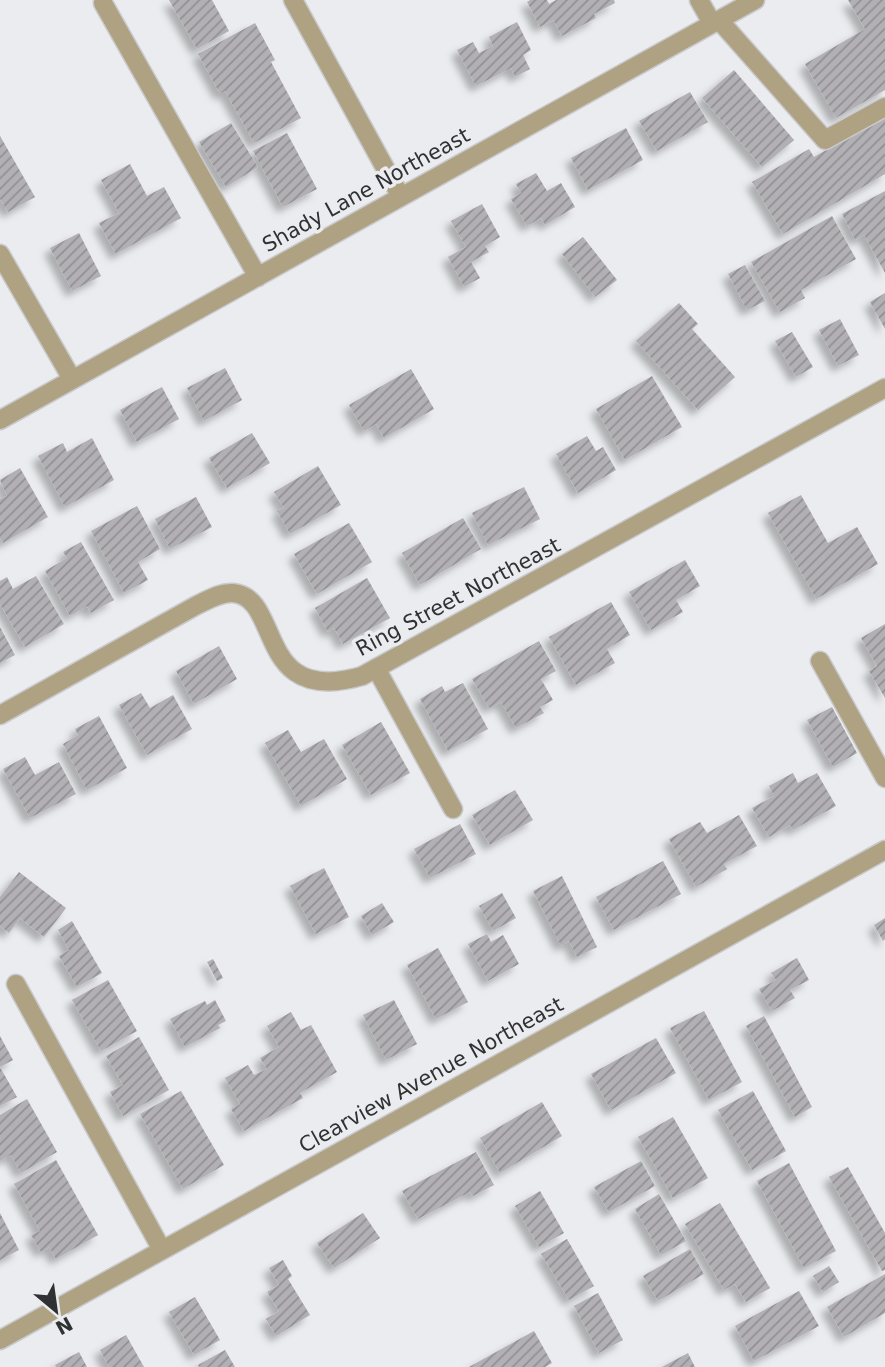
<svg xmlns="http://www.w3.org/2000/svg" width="885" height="1367" viewBox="0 0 885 1367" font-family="'DejaVu Sans',sans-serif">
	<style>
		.building { fill: url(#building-hatch); filter: url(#shadow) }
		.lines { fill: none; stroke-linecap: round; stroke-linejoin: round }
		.minor-casing { stroke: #c9cacd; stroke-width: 21 }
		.minor { stroke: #afa282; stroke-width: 18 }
		.labels { text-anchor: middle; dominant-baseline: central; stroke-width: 7; stroke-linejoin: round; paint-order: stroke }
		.street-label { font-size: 21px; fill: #303132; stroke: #eaecef }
	</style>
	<defs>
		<pattern id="building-hatch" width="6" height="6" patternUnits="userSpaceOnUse" patternTransform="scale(1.75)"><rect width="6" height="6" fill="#b2b0b4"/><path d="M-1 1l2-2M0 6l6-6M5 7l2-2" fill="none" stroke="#919093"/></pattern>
		<filter id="shadow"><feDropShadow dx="-6" dy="6" stdDeviation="3.5" flood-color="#0004"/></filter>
	</defs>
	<rect width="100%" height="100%" fill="#eaecef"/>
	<!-- building -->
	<path class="building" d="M169,0H212L229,31L197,49Z
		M530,0H547L549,4L556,0H614L615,3L594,14L596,18L562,36L553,20L540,27L527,2Z
		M848,0H885V90L836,118L805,64L865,29Z
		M517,22L531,50L523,55L530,69L515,77L511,68L476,86L457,50L473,42L479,53L493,46L489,37Z
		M255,23L275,60L271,62L301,118L254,143L225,91L220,94L198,54Z
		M734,70L794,140L762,167L702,98Z
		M690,92L708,122L657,151L639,121Z
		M885,116V174L783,234L752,182L809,149L814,157Z
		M231,123L258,167L226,187L199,142Z
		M626,128L643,160L588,190L571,158Z
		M287,133L317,189L283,207L253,151Z
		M0,136L35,197L8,212L0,199Z
		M130,164L147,196L164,187L181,218L116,254L99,223L119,213L101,180Z
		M536,173L547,191L561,183L575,207L545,225L541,218L527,226L511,199L521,193L516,184Z
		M885,191V273L864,235L855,240L842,214Z
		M482,204L500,237L485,246L489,252L471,262L480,278L464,287L448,257L466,247L451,221Z
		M832,216L856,259L801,290L805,298L780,312L751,262Z
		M79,233L101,276L72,291L50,248Z
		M583,237L617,280L595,297L562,254Z
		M745,265L765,301L747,310L728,274Z
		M885,293V329L870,302Z
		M679,303L698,324L692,329L735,377L698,410L636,341Z
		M840,319L859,355L838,366L819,330Z
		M792,332L813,367L796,377L775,341Z
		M225,368L242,400L204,421L187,388Z
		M411,369L434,409L384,438L376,424L364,431L349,405Z
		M652,376L682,427L625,460L596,409Z
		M162,387L179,419L137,442L120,410Z
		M252,433L270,463L227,488L209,458Z
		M587,436L596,451L603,447L616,470L578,493L556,454Z
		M92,438L114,480L65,507L38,456L63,443L67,452Z
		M318,466L341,505L290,534L277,511L284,508L274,492Z
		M20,468L48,517L3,543L0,538V499L7,496L0,480Z
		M524,487L540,519L488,545L472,513Z
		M801,495L828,543L857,527L878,564L816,599L768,513Z
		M196,497L212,527L170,549L155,519Z
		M137,506L160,549L138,562L148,580L124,593L91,531Z
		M463,518L481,549L420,585L402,553Z
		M349,523L372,562L317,594L294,554Z
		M81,542L114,600L91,613L87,606L70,616L45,571L67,558L63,552Z
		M685,560L700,586L676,600L683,612L651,630L629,592Z
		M36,576L64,624L25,647L0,604V581L7,577L13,589Z
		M367,578L390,618L343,644L334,628L328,632L315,608Z
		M611,602L630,635L607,649L615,663L576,685L549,637Z
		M885,624V698L869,671L877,666L861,638Z
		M0,627L15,655L0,663Z
		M539,641L556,671L541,679L553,700L540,707L544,713L516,728L501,702L489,708L472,679Z
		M219,646L237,679L194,704L176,671Z
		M463,683L488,729L448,751L420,699L442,686L445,692Z
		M141,693L150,708L173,695L192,729L147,755L119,705Z
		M832,707L857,753L833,767L807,720Z
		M99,716L127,768L87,790L63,744L78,735L75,729Z
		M381,722L410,773L371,795L342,745Z
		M288,730L301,752L324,739L347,779L301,806L265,743Z
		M25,757L35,775L59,762L76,794L30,818L3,769Z
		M793,773L798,783L817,773L836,806L793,830L790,825L769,837L752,808L774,796L769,786Z
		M515,790L533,820L490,845L472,815Z
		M739,815L757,846L724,864L727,869L696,887L669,839L700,822L707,833Z
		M460,824L476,854L430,878L414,849Z
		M663,861L681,894L614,930L596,897Z
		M324,868L349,917L316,934L290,886Z
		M19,872L66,908L44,937L20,918L9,933L0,926V897Z
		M562,876L597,947L577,957L569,941L561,946L533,891Z
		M502,893L516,918L493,931L479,906Z
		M382,903L394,922L372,935L361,916Z
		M885,918V939L883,941L874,925Z
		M72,921L102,973L77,987L59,956L69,950L58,930Z
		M487,934L491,942L503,935L519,964L488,981L468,944Z
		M438,948L468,1002L436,1019L407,965Z
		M797,958L809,980L790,990L795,998L772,1011L759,989L776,980L771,973Z
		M213,959L223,978L217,981L207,962Z
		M108,980L137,1031L101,1051L72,1000Z
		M215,1000L226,1021L218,1025L220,1028L185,1047L170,1019L205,1001L207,1005Z
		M394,1000L417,1044L386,1060L363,1015Z
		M704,1011L742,1082L709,1100L670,1028Z
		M291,1012L301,1030L311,1025L337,1072L300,1093L303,1098L244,1131L231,1109L240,1104L225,1078L248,1065L254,1075L267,1069L260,1058L279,1047L267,1026Z
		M764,1016L812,1107L795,1117L746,1026Z
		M0,1036L13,1060L0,1067L17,1097L0,1106Z
		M139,1037L169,1090L123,1116L110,1092L123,1085L106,1056Z
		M656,1038L676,1073L611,1110L591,1074Z
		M181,1091L224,1165L183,1189L140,1114Z
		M753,1091L786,1151L752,1170L718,1110Z
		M27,1099L57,1152L21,1173L11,1155L0,1161V1115Z
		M542,1102L562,1136L500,1173L480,1138Z
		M673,1117L708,1178L673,1198L638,1137Z
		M476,1152L494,1185L473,1196L470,1192L418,1219L402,1191Z
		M56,1160L98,1235L56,1259L49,1247L41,1252L31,1235L40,1231L14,1184Z
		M641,1161L655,1186L609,1212L594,1187Z
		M789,1163L836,1251L804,1268L757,1181Z
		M848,1167L885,1233V1270L882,1271L829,1177Z
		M540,1191L564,1233L539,1247L515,1206Z
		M659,1194L686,1241L661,1255L635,1209Z
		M720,1203L770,1288L746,1302L735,1284L724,1290L685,1224Z
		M0,1213L19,1250L0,1260Z
		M363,1213L380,1238L334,1268L317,1243Z
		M567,1239L594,1286L569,1300L541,1254Z
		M690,1249L704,1274L658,1301L643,1276Z
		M283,1260L292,1276L288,1279L310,1315L276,1336L266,1319L279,1311L267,1292L279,1285L269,1268Z
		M829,1266L839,1282L823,1292L813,1276Z
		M885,1274V1313L844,1337L827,1307Z
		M799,1291L819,1326L754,1361L735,1326Z
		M598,1293L623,1340L599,1353L574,1306Z
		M195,1297L220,1340L194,1355L169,1312Z
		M534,1331L552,1363L545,1367H469Z
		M126,1335L144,1367H109L100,1350Z
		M225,1350L235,1367H199L198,1365Z
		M79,1352L87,1367H56L55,1365Z
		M688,1353L695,1367H662Z"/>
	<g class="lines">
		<defs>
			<path id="minor" d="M293,0L401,197
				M699,0L712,23
				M103,3L258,277
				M719,20L825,140L885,107
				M0,254L72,379
				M0,420L755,0
				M820,661L885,778
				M376,668L453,809
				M0,715L197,605C208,600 220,592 233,593C283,597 254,707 362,676L885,388
				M16,984L162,1250
				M0,1340L885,850"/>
		</defs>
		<!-- minor casing -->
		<use href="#minor" class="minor-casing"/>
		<!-- minor -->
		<use href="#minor" class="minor"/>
	</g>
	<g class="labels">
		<!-- street labels -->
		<g class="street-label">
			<text transform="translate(366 190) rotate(-29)">Shady Lane Northeast</text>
			<text transform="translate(458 597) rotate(-28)">Ring Street Northeast</text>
			<text transform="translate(431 1075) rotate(-29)">Clearview Avenue Northeast</text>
		</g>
	</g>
	<!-- north arrow -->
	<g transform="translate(56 1311) rotate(151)" stroke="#eaecef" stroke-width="5" paint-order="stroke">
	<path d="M0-5L12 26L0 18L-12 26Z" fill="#303132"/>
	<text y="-10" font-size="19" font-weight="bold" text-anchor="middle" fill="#303132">N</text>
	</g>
</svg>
